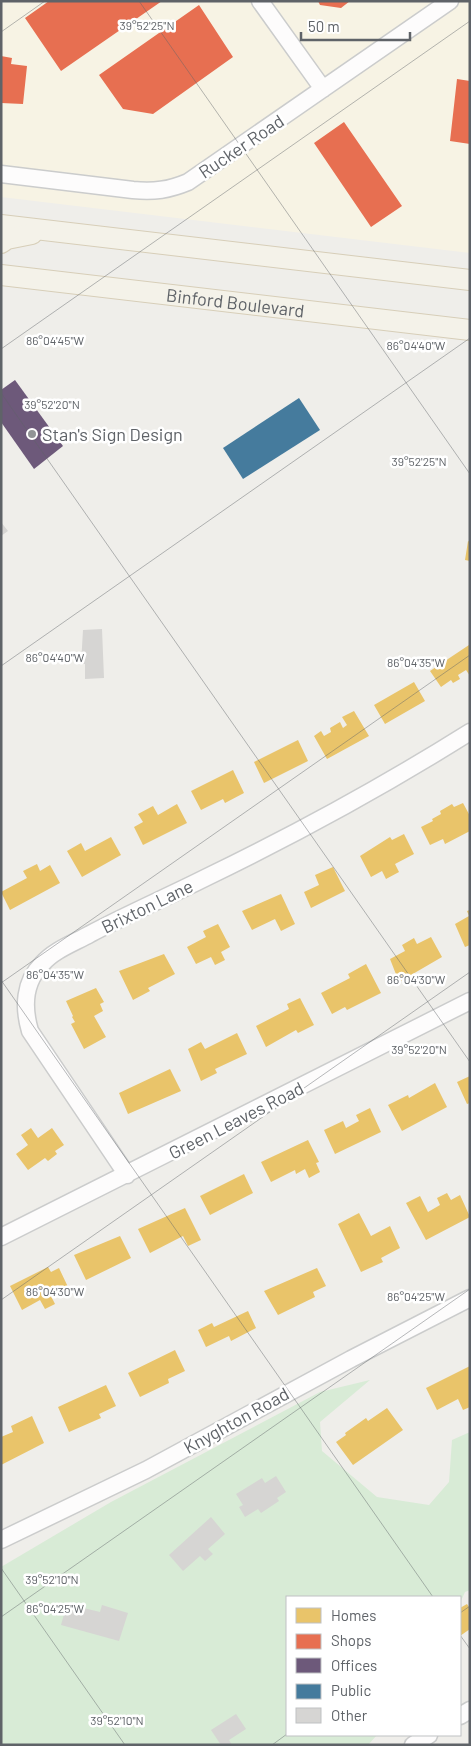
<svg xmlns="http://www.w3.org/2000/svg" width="471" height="1746" viewBox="0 0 471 1746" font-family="Barlow,sans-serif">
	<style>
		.commercial { fill: #f7f3e4 }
		.green { fill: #d8ebd6 }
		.homes { fill: #e9c46a }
		.shops { fill: #e76f51 }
		.offices { fill: #6d597a }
		.public { fill: #457b9d }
		.building { fill: #d6d5d3 }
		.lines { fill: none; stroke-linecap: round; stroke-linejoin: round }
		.minor-casing { stroke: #cbcccc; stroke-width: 19 }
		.major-casing { stroke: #d7ceb8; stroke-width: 22 }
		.minor { stroke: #fdfcfc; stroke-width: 16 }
		.major { stroke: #f4f2e9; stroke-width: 20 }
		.ticks { fill: none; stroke: #5f6368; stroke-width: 1; stroke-opacity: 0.45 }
		.poi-dot { fill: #919496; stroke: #fff; stroke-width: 2 }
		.labels { text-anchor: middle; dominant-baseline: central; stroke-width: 5; stroke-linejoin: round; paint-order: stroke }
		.street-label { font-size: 18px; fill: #5f6368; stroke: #fff }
		.poi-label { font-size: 18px; fill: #5f6368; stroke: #fff; text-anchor: start }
		.ticks-label { font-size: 12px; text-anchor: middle; fill: #5f6368; stroke: #fff; stroke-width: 5; stroke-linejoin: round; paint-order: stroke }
	</style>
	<rect width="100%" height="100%" fill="#efeeea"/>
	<!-- commercial -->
	<path class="commercial" d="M1,1H470V253L1,197Z"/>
	<!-- green -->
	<path class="green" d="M370,1380L320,1422L322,1451L377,1497L429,1505L449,1482L452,1440L470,1432V1590L465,1592L460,1603V1597H287V1735H377L368,1745H1V1567L111,1502L320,1392Z"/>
	<!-- homes -->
	<path class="homes" d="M468,541L470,542V561L465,560Z
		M469,645L470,676L466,670L458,675L460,679L453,683L451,680L441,687L430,671Z
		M414,682L425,701L385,724L374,705Z
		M354,711L369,736L327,759L314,736L321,731L324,736L331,732L330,728L340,722L343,728L347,725L342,717Z
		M298,740L308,761L264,783L254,762Z
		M233,770L244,793L225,803L223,799L201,810L191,791Z
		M463,803L470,816V831L445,844L443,839L430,845L421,827L433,821L432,819L441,814L440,811L452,804L454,807Z
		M177,804L187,823L143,845L134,827L143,822L138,814L153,806L158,815Z
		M404,834L414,854L395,864L399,872L386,879L382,871L371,877L360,856L390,837L392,840Z
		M111,837L121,855L82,877L67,851L81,843L85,851Z
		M37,864L40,871L50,865L60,883L10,910L1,892L27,878L23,871Z
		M333,867L345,891L311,908L304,892L319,885L315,875Z
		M281,894L295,924L281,931L275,919L252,930L242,911Z
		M470,910V945L465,947L455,924L469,916L467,911Z
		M218,924L230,947L221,952L225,960L215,965L211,957L196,964L187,947L206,937L203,931Z
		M431,937L442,957L399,982L390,959L405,951L402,945L414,938L417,944Z
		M164,954L175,974L148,988L150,991L133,1000L119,971Z
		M366,964L381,993L347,1010L345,1007L332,1014L321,993L350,978L348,974Z
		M96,988L104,1002L100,1004L103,1011L94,1016L106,1037L84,1049L71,1024L75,1022L72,1017L73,1016L66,1001Z
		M300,998L314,1025L298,1033L296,1030L266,1047L256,1026L289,1009L287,1004Z
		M237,1033L247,1054L215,1069L217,1073L201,1081L188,1049L201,1042L205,1049Z
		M170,1069L181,1091L128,1114L119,1093Z
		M470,1076V1103L467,1104L457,1082Z
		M435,1083L447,1107L402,1131L388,1105L408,1095L409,1098Z
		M370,1108L381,1132L335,1154L324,1130L343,1121L346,1128L359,1121L356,1115Z
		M31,1128L38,1138L52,1128L64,1145L55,1151L57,1154L48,1161L45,1158L28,1170L16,1154L28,1145L21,1135Z
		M308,1140L319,1162L316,1163L320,1172L309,1178L305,1169L296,1174L295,1170L271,1182L261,1162Z
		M244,1174L253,1193L210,1215L200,1196Z
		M447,1193L451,1200L460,1195L470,1217L426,1240L406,1203L420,1196L428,1212L440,1205L437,1198Z
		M185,1208L201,1240L188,1246L183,1236L150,1253L138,1229Z
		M359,1213L371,1236L390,1226L400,1248L381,1258L383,1262L361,1272L338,1224Z
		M120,1236L131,1258L86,1280L74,1255Z
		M48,1267L51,1272L59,1268L68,1287L51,1296L55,1304L45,1309L40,1300L22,1310L10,1286Z
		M317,1268L326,1286L313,1292L315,1297L278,1315L264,1291Z
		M248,1311L256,1328L231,1341L229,1336L206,1347L198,1330L212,1323L214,1327Z
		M175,1350L185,1371L168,1379L169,1383L140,1397L128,1373Z
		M470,1366V1407L463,1410L458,1399L437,1410L426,1388Z
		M106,1385L116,1406L99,1414L101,1418L69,1432L58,1407Z
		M387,1408L403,1430L353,1465L336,1442L346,1435L345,1433L366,1418L368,1421Z
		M32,1416L44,1443L1,1465V1437L13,1432L11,1426Z
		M467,1604L470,1609V1629L460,1636V1608Z"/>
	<!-- shops -->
	<path class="shops" d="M49,1H162L61,71L25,18Z
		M318,1H350L341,8L320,5Z
		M199,5L233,57L153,114L123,109L99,75Z
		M1,56L12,58L11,64L27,66L23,104L1,103Z
		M457,79L470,81V144L450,141Z
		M344,122L402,206L371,227L314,143Z"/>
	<!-- offices -->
	<path class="offices" d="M15,380L63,446L34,469L1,422V390Z"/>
	<!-- public -->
	<path class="public" d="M299,398L320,430L243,479L223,448Z"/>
	<!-- building -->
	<path class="building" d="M1,522L8,531L1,536Z
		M102,629L104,678L85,679V664H81L83,630Z
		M276,1476L286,1492L277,1498L279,1501L261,1513L258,1509L245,1517L239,1507L243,1505L236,1494L262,1478L265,1483Z
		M211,1517L225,1534L208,1549L213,1554L205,1561L200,1556L183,1571L169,1555Z
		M67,1604L100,1612L102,1605L128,1613L119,1641L61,1625Z
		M236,1714L246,1729L229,1740L232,1745H221L211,1730Z"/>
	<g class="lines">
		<defs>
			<path id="minor" d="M260,1L323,89
				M1,174L133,190C154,192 169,190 188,182L450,1
				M127,1175L30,1031C23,1007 24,982 42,964C54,950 74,943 90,934C128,914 167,897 205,878C296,834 384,786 470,732
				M1,1237L470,1001
				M1,1540L146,1470L351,1359L470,1298
				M460,1716L470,1710
				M413,1745L429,1735"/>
			<g id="major">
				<path d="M1,225L470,280"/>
				<path d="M1,243L7,239L32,234"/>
				<path id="s1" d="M1,275L470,330"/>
			</g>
		</defs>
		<!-- minor casing -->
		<use href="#minor" class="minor-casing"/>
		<!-- major casing -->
		<use href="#major" class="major-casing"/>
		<!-- minor -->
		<use href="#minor" class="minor"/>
		<!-- major -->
		<use href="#major" class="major"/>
	</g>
	<!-- ticks -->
	<path class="ticks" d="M139,1L470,474M1,32L45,1M1,349L470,21M1,393L470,1062M1,666L470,338M1,980L433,1597M1,983L470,655M1,1300L470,972M1,1568L125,1745M460,1613L470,1606M1,1617L470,1289M460,1635L470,1649M272,1745L287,1734"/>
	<!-- markers -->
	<circle class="poi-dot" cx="32" cy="434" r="5"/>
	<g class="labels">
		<!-- street labels -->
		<g class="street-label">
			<text transform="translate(241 146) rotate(-34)">Rucker Road</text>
			<text stroke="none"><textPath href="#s1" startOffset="236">Binford Boulevard</textPath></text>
			<text transform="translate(147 906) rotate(-26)">Brixton Lane</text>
			<text transform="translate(236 1120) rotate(-27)">Green Leaves Road</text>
			<text transform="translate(236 1420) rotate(-29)">Knyghton Road</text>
		</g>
		<!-- poi labels -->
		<g class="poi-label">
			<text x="42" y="434">Stan's Sign Design</text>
		</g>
	</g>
	<g class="ticks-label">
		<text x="147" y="30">39°52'25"N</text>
		<text x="55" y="345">86°04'45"W</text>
		<text x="416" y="350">86°04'40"W</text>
		<text x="52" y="409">39°52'20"N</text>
		<text x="419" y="466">39°52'25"N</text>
		<text x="55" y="662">86°04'40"W</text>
		<text x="416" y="667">86°04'35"W</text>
		<text x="55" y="979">86°04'35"W</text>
		<text x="416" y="984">86°04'30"W</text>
		<text x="419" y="1054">39°52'20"N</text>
		<text x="55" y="1296">86°04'30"W</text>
		<text x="416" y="1301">86°04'25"W</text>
		<text x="52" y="1584">39°52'10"N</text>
		<text x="55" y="1613">86°04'25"W</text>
		<text x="117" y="1725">39°52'10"N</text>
	</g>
	<!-- border -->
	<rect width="471" height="1746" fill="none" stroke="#5f6368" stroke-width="5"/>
	<!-- legend -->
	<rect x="286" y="1596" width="175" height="140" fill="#ffffff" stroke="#bfc1c3"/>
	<rect x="296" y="1608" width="25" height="15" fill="#e9c46a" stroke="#bfc1c3"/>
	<text x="331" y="1621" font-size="15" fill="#5f6368">Homes</text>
	<rect x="296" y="1634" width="25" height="15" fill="#e76f51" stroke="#bfc1c3"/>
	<text x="331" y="1646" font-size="15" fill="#5f6368">Shops</text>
	<rect x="296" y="1658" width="25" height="15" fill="#6d597a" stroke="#bfc1c3"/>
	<text x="331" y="1671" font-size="15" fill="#5f6368">Offices</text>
	<rect x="296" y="1684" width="25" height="15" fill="#457b9d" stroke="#bfc1c3"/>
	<text x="331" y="1696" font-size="15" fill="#5f6368">Public</text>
	<rect x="296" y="1708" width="25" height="15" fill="#d6d5d3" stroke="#bfc1c3"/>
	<text x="331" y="1721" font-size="15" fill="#5f6368">Other</text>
	<!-- scale -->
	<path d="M301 32v8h109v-8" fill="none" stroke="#5f6368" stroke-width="2.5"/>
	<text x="308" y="32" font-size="15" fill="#5f6368" stroke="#ffffff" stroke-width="4" paint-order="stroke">50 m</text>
</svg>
